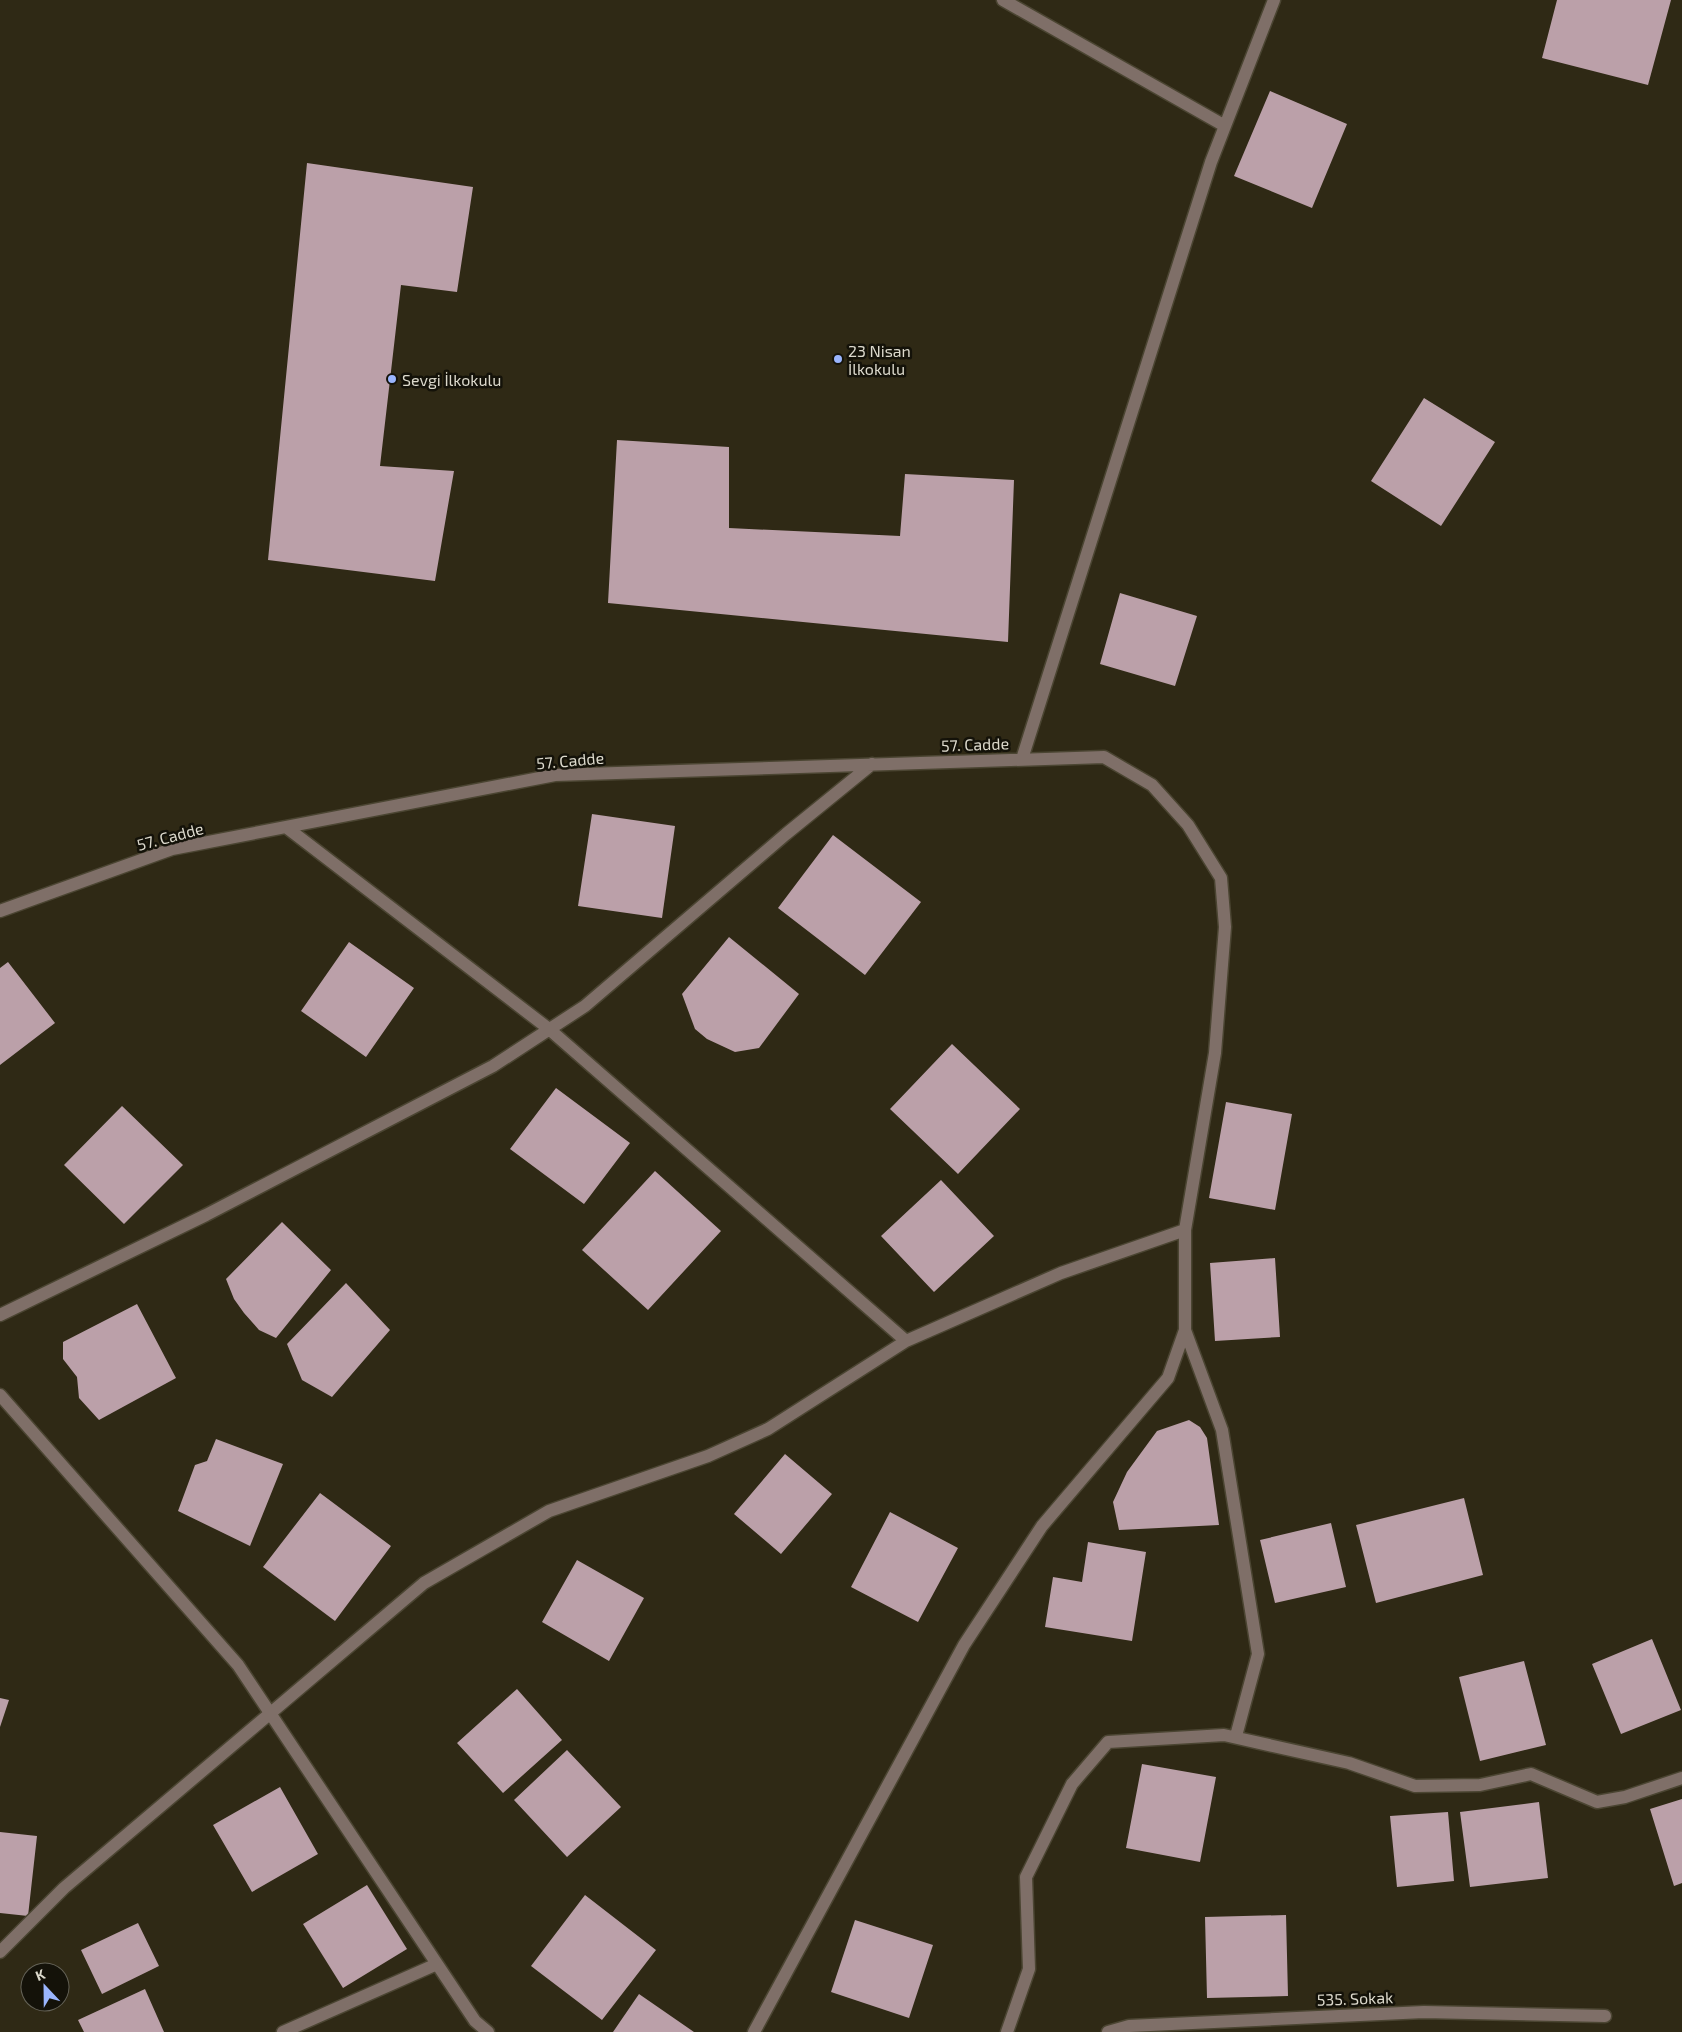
<svg xmlns="http://www.w3.org/2000/svg" width="1682" height="2032" viewBox="0 0 1682 2032" font-family="'Exo 2',sans-serif">
	<style>
		.building { fill: #bba0a9 }
		.lines { fill: none; stroke-linecap: round; stroke-linejoin: round }
		.minor-casing { stroke: #4b4532; stroke-width: 15 }
		.minor { stroke: #7f6f68; stroke-width: 12 }
		.poi-dot { fill: #9ab5fd; stroke: #141209; stroke-width: 2 }
		.labels { text-anchor: middle; dominant-baseline: central; stroke-width: 5; stroke-linejoin: round; paint-order: stroke }
		.poi-label { font-size: 16px; fill: #dcd9cc; stroke: #141209; text-anchor: start }
		.street-label { font-size: 16px; fill: #dcd9cc; stroke: #141209 }
	</style>
	<rect width="100%" height="100%" fill="#2f2915"/>
	<!-- building -->
	<path class="building" d="M1557,0H1671L1648,85L1542,58Z
		M1270,91L1347,124L1312,208L1234,176Z
		M307,163L473,187L457,292L401,285L380,466L454,471L435,581L268,560Z
		M1424,398L1495,442L1441,526L1371,481Z
		M617,440L729,447V528L900,536L905,474L1014,480L1008,642L608,603Z
		M1120,593L1197,616L1175,686L1100,664Z
		M592,814L675,826L662,918L578,906Z
		M833,835L921,902L865,975L778,908Z
		M729,937L799,994L759,1048L735,1052L707,1039L695,1029L682,994Z
		M349,942L414,988L366,1057L301,1011Z
		M8,962L55,1023L0,1065V968Z
		M952,1044L1020,1109L958,1174L890,1109Z
		M556,1088L630,1143L584,1204L510,1149Z
		M1226,1102L1292,1114L1275,1210L1209,1198Z
		M122,1106L183,1165L124,1224L64,1165Z
		M655,1171L721,1231L648,1310L582,1250Z
		M941,1180L994,1236L934,1292L881,1236Z
		M282,1222L331,1270L276,1338L259,1330L244,1313L234,1299L226,1279Z
		M1275,1258L1280,1337L1215,1341L1210,1263Z
		M346,1283L390,1330L332,1397L302,1380L287,1344Z
		M137,1304L176,1378L99,1420L79,1398L77,1377L63,1359V1342Z
		M1189,1420L1200,1427L1207,1438L1219,1525L1119,1530L1113,1502L1127,1472L1157,1431Z
		M216,1439L283,1464L250,1546L178,1511L195,1465L207,1461Z
		M785,1454L832,1494L781,1554L734,1514Z
		M320,1493L391,1546L335,1621L263,1567Z
		M1464,1498L1483,1575L1376,1603L1356,1525Z
		M890,1512L958,1548L918,1622L851,1587Z
		M1331,1523L1346,1587L1275,1603L1260,1540Z
		M1088,1542L1146,1552L1132,1641L1045,1627L1053,1577L1082,1582Z
		M577,1560L644,1598L609,1661L542,1622Z
		M1652,1639L1681,1710L1621,1734L1592,1664Z
		M1524,1661L1546,1745L1480,1761L1459,1677Z
		M517,1689L562,1740L503,1793L457,1743Z
		M0,1698L9,1700L0,1727Z
		M567,1750L621,1807L567,1857L514,1800Z
		M1142,1764L1216,1777L1200,1862L1126,1848Z
		M280,1787L318,1854L252,1892L213,1825Z
		M1682,1799V1883L1674,1886L1650,1809Z
		M1539,1802L1548,1878L1470,1887L1460,1812Z
		M1448,1812L1454,1881L1397,1887L1390,1816Z
		M0,1832L37,1836L28,1916L0,1913Z
		M367,1885L407,1949L343,1988L303,1924Z
		M585,1895L656,1950L602,2020L531,1966Z
		M1286,1915L1288,1996L1207,1998L1205,1917Z
		M855,1920L933,1945L909,2018L831,1992Z
		M138,1923L159,1966L102,1994L81,1950Z
		M145,1989L164,2032H84L78,2020Z
		M639,1994L694,2032H613Z"/>
	<g class="lines">
		<defs>
			<path id="minor" d="M1003,0L1225,126
				M1022,759L1211,162L1274,0
				M286,827L549,1029L906,1341
				M0,911L172,849L555,775L1104,757L1152,785L1188,825L1221,878L1225,927L1215,1053L1185,1230V1330L1168,1378L1042,1526L964,1645L754,2032
				M0,1315L206,1215L493,1066L585,1006L786,834L872,764
				M1185,1330L1222,1430L1258,1654L1236,1736
				M0,1395L238,1665L475,2021L488,2032
				M0,1952L64,1888L424,1583L549,1511L708,1456L768,1429L906,1341L1061,1273L1185,1230
				M283,2032L437,1964
				M1007,2032L1029,1969L1026,1877L1072,1784L1108,1742L1224,1735L1349,1763L1415,1786L1480,1785L1531,1774L1597,1802L1625,1797L1682,1778
				M1108,2032L1129,2026L1424,2012L1605,2016"/>
		</defs>
		<!-- minor casing -->
		<use href="#minor" class="minor-casing"/>
		<!-- minor -->
		<use href="#minor" class="minor"/>
	</g>
	<!-- markers -->
	<g class="poi-dot">
		<circle cx="838" cy="359" r="5"/>
		<circle cx="392" cy="379" r="5"/>
	</g>
	<g class="labels">
		<!-- poi labels -->
		<g class="poi-label">
			<text x="848" y="350">23 Nisan<tspan x="848" dy="18">İlkokulu</tspan></text>
			<text x="402" y="379">Sevgi İlkokulu</text>
		</g>
		<!-- street labels -->
		<g class="street-label">
			<text transform="translate(975 744) rotate(-2)">57. Cadde</text>
			<text transform="translate(570 760) rotate(-5)">57. Cadde</text>
			<text transform="translate(170 836) rotate(-15)">57. Cadde</text>
			<text transform="translate(1355 1998) rotate(-2)">535. Sokak</text>
		</g>
	</g>
	<!-- north arrow -->
	<g transform="translate(45 1987) rotate(338)"><circle r="24" fill="#141209" stroke="#646257"/>
	<path d="M0-4L9 19L0 12L-9 19Z" fill="#9ab5fd"/>
	<text y="-8" font-size="14" font-weight="bold" text-anchor="middle" fill="#dcd9cc">K</text>
	</g>
</svg>
